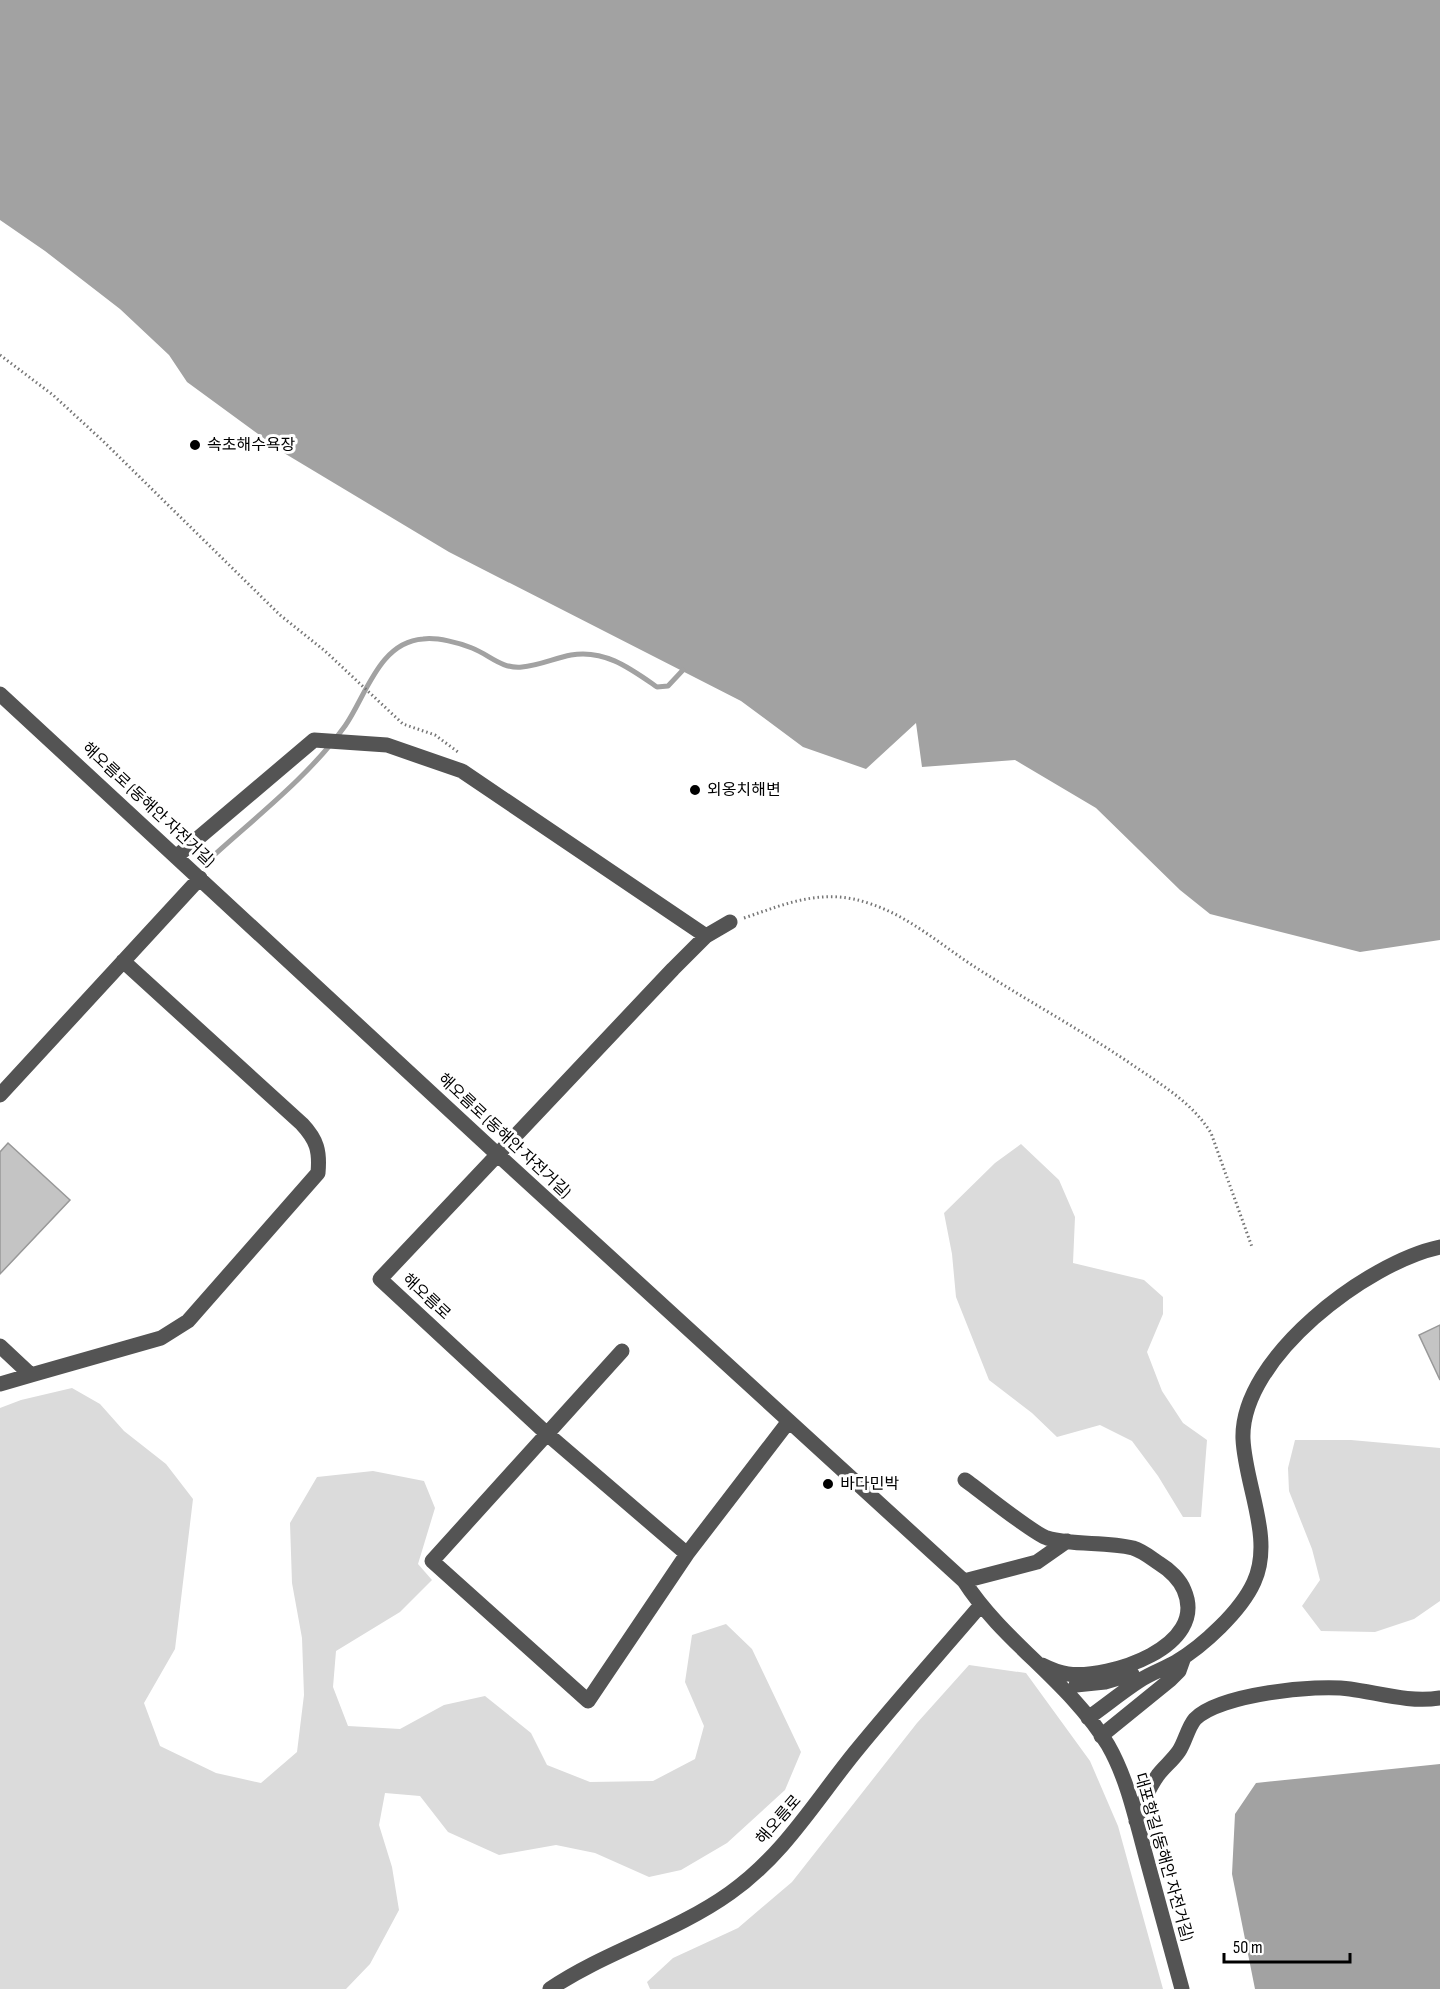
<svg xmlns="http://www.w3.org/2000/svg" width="1440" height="1989" viewBox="0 0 1440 1989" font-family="'Sofia Sans Condensed','Noto Sans KR',sans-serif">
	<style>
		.green { fill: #dbdbdb }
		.water { fill: #a2a2a2 }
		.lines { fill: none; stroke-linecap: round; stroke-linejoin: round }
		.stream { stroke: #a2a2a2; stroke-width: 5 }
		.building { fill: #c4c4c4; stroke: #989898; stroke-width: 1.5 }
		.path { stroke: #767676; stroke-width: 3; stroke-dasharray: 1.5 3; stroke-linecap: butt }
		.minor { stroke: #545454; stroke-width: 15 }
		.poi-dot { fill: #000; stroke: #fff; stroke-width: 2 }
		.labels { text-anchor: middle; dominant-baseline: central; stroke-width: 6; stroke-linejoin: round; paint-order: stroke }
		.poi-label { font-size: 16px; fill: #000; stroke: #fff; text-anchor: start }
		.street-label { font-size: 16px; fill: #000; stroke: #fff }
	</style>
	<rect width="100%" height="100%" fill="#fff"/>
	<!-- green -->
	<path class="green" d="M1021,1144L1059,1180L1075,1217L1073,1263L1144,1280L1163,1297V1314L1147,1352L1162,1391L1183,1423L1207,1440L1201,1517H1183L1158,1476L1132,1441L1100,1425L1057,1437L1032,1413L989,1380L956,1297L952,1254L944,1213L995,1163Z
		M72,1388L100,1404L124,1431L166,1464L193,1499L175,1649L144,1703L160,1746L216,1773L261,1783L297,1752L304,1695L302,1638L292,1583L290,1523L317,1477L373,1471L424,1481L435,1508L418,1564L432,1580L400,1612L336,1651L333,1687L348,1726L400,1729L444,1705L485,1696L531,1733L547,1765L590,1782L653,1781L695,1759L704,1726L685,1682L692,1635L726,1624L752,1649L801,1752L785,1790L727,1843L681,1870L649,1877L595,1853L556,1845L499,1855L448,1832L420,1796L385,1793L379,1825L392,1867L399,1910L370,1964L346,1989H0V1408L21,1400Z
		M1295,1440H1351L1440,1448V1601L1414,1619L1375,1632L1321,1631L1302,1606L1320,1580L1312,1549L1289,1491L1288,1468Z
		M969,1665L1026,1673L1090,1761L1118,1826L1163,1989H650L647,1982L673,1958L738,1928L792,1882L917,1723Z"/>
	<!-- water -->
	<path class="water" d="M0,0H1440V940L1360,952L1210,914L1180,890L1096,808L1015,760L922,767L916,723L866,769L803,747L741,701L449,552L284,453L187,382L169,355L120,309L45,251L0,220Z
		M1440,1764V1989H1255L1232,1874L1235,1814L1256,1783Z"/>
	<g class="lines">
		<!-- stream -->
		<path class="stream" d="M212,857C257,816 309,776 345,726C366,696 379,642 423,639C437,637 460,643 472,648C490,655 501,669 522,667C538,666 555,658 571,655C605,649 631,669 657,687L668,686L683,670"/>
	</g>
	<!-- building -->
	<path class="building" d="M8,1143L70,1200L0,1274V1152Z
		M1440,1325V1380L1419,1335Z"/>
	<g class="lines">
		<!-- path -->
		<path class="path" d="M0,355L53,395L103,441L280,615L325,651L403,724L435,735L458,752
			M744,918C788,903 824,887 871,904C910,917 941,945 975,967C1029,1002 1085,1032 1137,1068C1165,1087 1193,1104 1211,1133L1252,1247"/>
		<!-- minor -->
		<path class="minor" d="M0,694L497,1154L964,1581C1003,1642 1070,1682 1108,1745C1127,1778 1135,1816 1145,1853C1157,1898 1170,1944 1182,1989
			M177,856L314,740L387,745L462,771L706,936
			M0,1095L200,878
			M0,1346L31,1375L161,1338L188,1321L318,1173C320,1151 317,1140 302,1124L123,961
			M622,1351L432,1561L588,1701L687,1554L789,1421
			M0,1384L31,1375
			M965,1480C982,1492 1032,1533 1047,1538C1074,1546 1105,1541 1133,1548C1143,1551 1151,1558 1160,1564C1170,1570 1180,1580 1184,1590C1209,1647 1109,1679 1068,1674C1059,1673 1050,1669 1042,1665
			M687,1554L546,1433L380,1279L673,969L706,936L730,922
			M964,1581L1037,1562L1067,1541
			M1076,1685L1105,1682L1132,1674
			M1088,1718C1105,1706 1122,1692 1139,1681C1151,1673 1164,1669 1176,1662C1203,1646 1241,1611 1254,1582C1274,1539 1245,1485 1243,1439C1240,1358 1368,1262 1440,1247
			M1101,1736L1170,1680L1179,1671L1184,1657
			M1136,1821C1142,1805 1148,1789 1158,1775C1164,1767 1173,1760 1179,1751C1185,1742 1188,1727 1195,1719C1220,1694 1316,1684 1350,1689C1379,1693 1410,1703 1440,1698
			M550,1989C606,1951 674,1933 730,1893C783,1856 816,1800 856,1751C896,1702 939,1654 980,1606"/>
	</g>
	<!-- markers -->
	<g class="poi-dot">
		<circle cx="195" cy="445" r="6"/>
		<circle cx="695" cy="790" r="6"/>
		<circle cx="828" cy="1484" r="6"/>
	</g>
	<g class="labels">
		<!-- poi labels -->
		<g class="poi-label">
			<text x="207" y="445">속초해수욕장</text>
			<text x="707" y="790">외옹치해변</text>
			<text x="840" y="1484">바다민박</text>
		</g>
		<!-- street labels -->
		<g class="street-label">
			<text transform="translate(148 805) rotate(43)">해오름로 (동해안 자전거길)</text>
			<text transform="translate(504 1136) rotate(43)">해오름로 (동해안 자전거길)</text>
			<text transform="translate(426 1297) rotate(43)">해오름로</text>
			<text transform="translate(779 1820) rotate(-49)">해오름로</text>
			<text transform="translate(1163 1857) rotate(74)">대포항길 (동해안 자전거길)</text>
		</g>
	</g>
	<!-- scale -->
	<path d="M1224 1953v9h126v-9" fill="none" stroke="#000000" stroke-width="3"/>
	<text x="1233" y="1953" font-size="18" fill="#000000" stroke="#ffffff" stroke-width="4.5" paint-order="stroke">50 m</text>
</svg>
